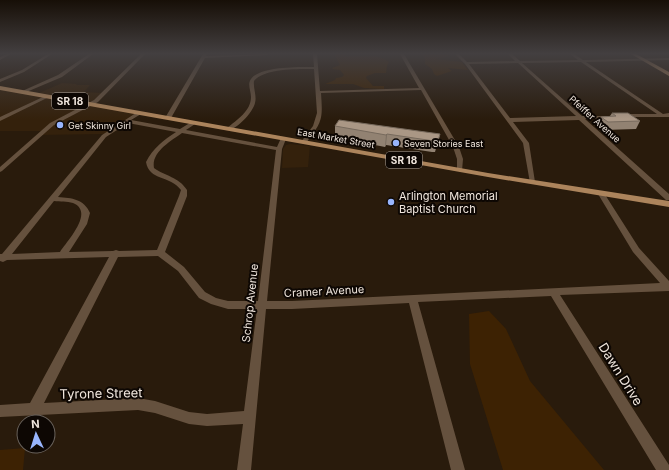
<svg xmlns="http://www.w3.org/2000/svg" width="669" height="470" viewBox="0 0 669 470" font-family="Inter,sans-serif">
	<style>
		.built { fill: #34210c }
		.green { fill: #3d2203 }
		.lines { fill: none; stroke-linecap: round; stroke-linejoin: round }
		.minor { fill: #65513e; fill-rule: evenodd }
		.major { fill: #ac845c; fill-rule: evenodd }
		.wall { fill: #928272 }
		.shaded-wall { fill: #776a5d }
		.building { fill: #aa9785; stroke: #776a5d }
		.poi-dot { fill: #98b5fd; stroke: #0d0703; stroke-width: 1.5 }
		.labels { text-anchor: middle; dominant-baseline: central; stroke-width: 4; stroke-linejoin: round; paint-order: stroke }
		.far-street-label { font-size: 9px; fill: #f1e7de; stroke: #0d0703 }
		.far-poi-label { font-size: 9px; fill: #f1e7de; stroke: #0d0703; text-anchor: start }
		.shield { fill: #0d0703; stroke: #ada49c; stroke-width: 1 }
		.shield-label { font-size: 10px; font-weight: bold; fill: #f1e7de }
		.poi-label { font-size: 11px; fill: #f1e7de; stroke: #0d0703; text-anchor: start }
		.street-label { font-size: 11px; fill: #f1e7de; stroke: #0d0703 }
		.near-street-label { font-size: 13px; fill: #f1e7de; stroke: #0d0703 }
	</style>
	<rect width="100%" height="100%" fill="#291b0c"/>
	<!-- built -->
	<path class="built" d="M62,83L77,84L76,85H90L84,92L103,93L93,101L89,102L39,93Z
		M0,88L139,113L106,134L37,135L42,131H0Z
		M290,144L310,146L308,167L282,168L283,149L286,145Z"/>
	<!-- green -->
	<path class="green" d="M334,54H345L346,56C360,58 376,52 389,62L387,66L386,73H375L367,76L366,78L373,86H384V89L364,88L353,84H325L335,80L336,78L342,77L344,75L340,70L333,69L332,68L340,65Z
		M421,54H445L449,56L436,59L462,62L468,70L448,68L452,71L437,76L434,74L432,69L425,64V57Z
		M489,311L506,329L530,381L604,470H503L470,364L469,314Z
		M25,448L23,470H0V450Z"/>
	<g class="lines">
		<!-- minor -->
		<path class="minor" d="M7,54H11L0,60V57Z
			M48,54H52L24,72L0,82V79L22,70Z
			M89,54H93L62,77L24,93L20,92L58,75Z
			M141,54H145L98,102L54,125L2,171L0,172V167L50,123L94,100Z
			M203,54H207L206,56L269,54L267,55L205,58L171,118L166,119L165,118Z
			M313,54H317L320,91L419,88L400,54H404L459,147L463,159L462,171L460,172L457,170V159L453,147L421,90L321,93C323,120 322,122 306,143H302L301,142L313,126L317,113L314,69C299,69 264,68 254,81C253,88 257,96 255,103C253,112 236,131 227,130V128C237,120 251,111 251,97C251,91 247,84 251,79C260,66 300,67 314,67Z
			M455,54H459L467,62L515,61L508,54H512L520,61L578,60L570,54H574L583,60L669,58V60L586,62L663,114L669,113V117H620V115L622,114H657L581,62L522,63L582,116H613L614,117L611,119H585L669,194V200H666L579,120L513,122L529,143L535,182L534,183H530L523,143L465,64ZM518,63L576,116L510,118L469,64Z
			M45,96L49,97L0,121V117Z
			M139,111L142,113L141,114L131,120L180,129L193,121L195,122V124L186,130L277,147L281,138L286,139L282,149L267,301H292L660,283L633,252L598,194L602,192L604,193L639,248L669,281V291L560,295L669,465V470H656L551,296L418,302L465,470H451L409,303L292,309H266L251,470H237L243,424L207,426L189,424L155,413L138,410L0,417V405L30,403L109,257L7,260L3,262L0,261V254H2L102,135ZM128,123L176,132C164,140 153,148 146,162C149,181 170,175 181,190L179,196L157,250L119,251L116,250L113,251L69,252L87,224L90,213C84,199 72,198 58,197L106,137ZM182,133L276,150L258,301H228L216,298L205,292L184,267L165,252L187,196V190C179,177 165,176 154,168C151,152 171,141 182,133ZM54,201C60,202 67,201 73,203C95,212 67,241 60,252L12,254ZM158,256L178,271L199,298L211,304L228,309H257L244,411L207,414L189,412L155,401L138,398L44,403L118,257Z"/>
		<!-- major -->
		<path class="major" d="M631,54H636L669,72V76Z
			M0,86L488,173L669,201V207L488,177L0,90Z"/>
	</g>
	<!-- wall -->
	<path class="wall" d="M612,113L640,121L636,129L604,130L597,124L601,117L610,116Z
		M335,126L440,134L435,152H432L386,145L385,147L335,137Z"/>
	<!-- shaded-wall -->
	<path class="shaded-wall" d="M387,134L386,145L385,147L386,135Z"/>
	<!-- building -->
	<path class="building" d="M612,113H628L640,121L608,122L601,117L616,116Z
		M339,120L440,134L438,141H434L387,134L386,135L335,126Z"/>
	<!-- sky -->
	<linearGradient id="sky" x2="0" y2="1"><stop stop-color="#170f07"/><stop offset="0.45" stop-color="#433f40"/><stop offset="1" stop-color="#433f40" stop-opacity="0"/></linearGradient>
	<rect width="669" height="119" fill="url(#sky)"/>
	<!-- markers -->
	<g class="poi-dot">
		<circle cx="60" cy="125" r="4"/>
		<circle cx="396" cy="143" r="4"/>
		<circle cx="391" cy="202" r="4"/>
	</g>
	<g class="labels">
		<!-- far-street labels -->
		<g class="far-street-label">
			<text transform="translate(595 119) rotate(42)">Pfeiffer Avenue</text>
			<text transform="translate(336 138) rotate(10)">East Market Street</text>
		</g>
		<!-- far-poi labels -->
		<g class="far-poi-label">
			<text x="68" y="125">Get Skinny Girl</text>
			<text x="404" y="143">Seven Stories East</text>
		</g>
		<!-- shield labels -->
		<g class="shield">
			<rect x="52" y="93" width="36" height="16" rx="3"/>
			<rect x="386" y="152" width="36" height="16" rx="3"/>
		</g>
		<g class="shield-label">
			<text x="70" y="101">SR 18</text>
			<text x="404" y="160">SR 18</text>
		</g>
		<!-- poi labels -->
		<g class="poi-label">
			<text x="399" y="196">Arlington Memorial<tspan x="399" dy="13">Baptist Church</tspan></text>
		</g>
		<!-- street labels -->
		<g class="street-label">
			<text transform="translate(324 291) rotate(-3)">Cramer Avenue</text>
			<text transform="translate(250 303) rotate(-84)">Schrop Avenue</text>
		</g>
		<!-- near-street labels -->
		<g class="near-street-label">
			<text transform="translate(621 374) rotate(58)">Dawn Drive</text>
			<text transform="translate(101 393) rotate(-1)">Tyrone Street</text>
		</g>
	</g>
	<!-- north arrow -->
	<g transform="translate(36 434) rotate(356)"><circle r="19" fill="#0d0703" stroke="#68615b"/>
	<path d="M0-3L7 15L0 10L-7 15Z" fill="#98b5fd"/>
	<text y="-6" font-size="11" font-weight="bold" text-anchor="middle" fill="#f1e7de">N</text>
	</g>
</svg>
